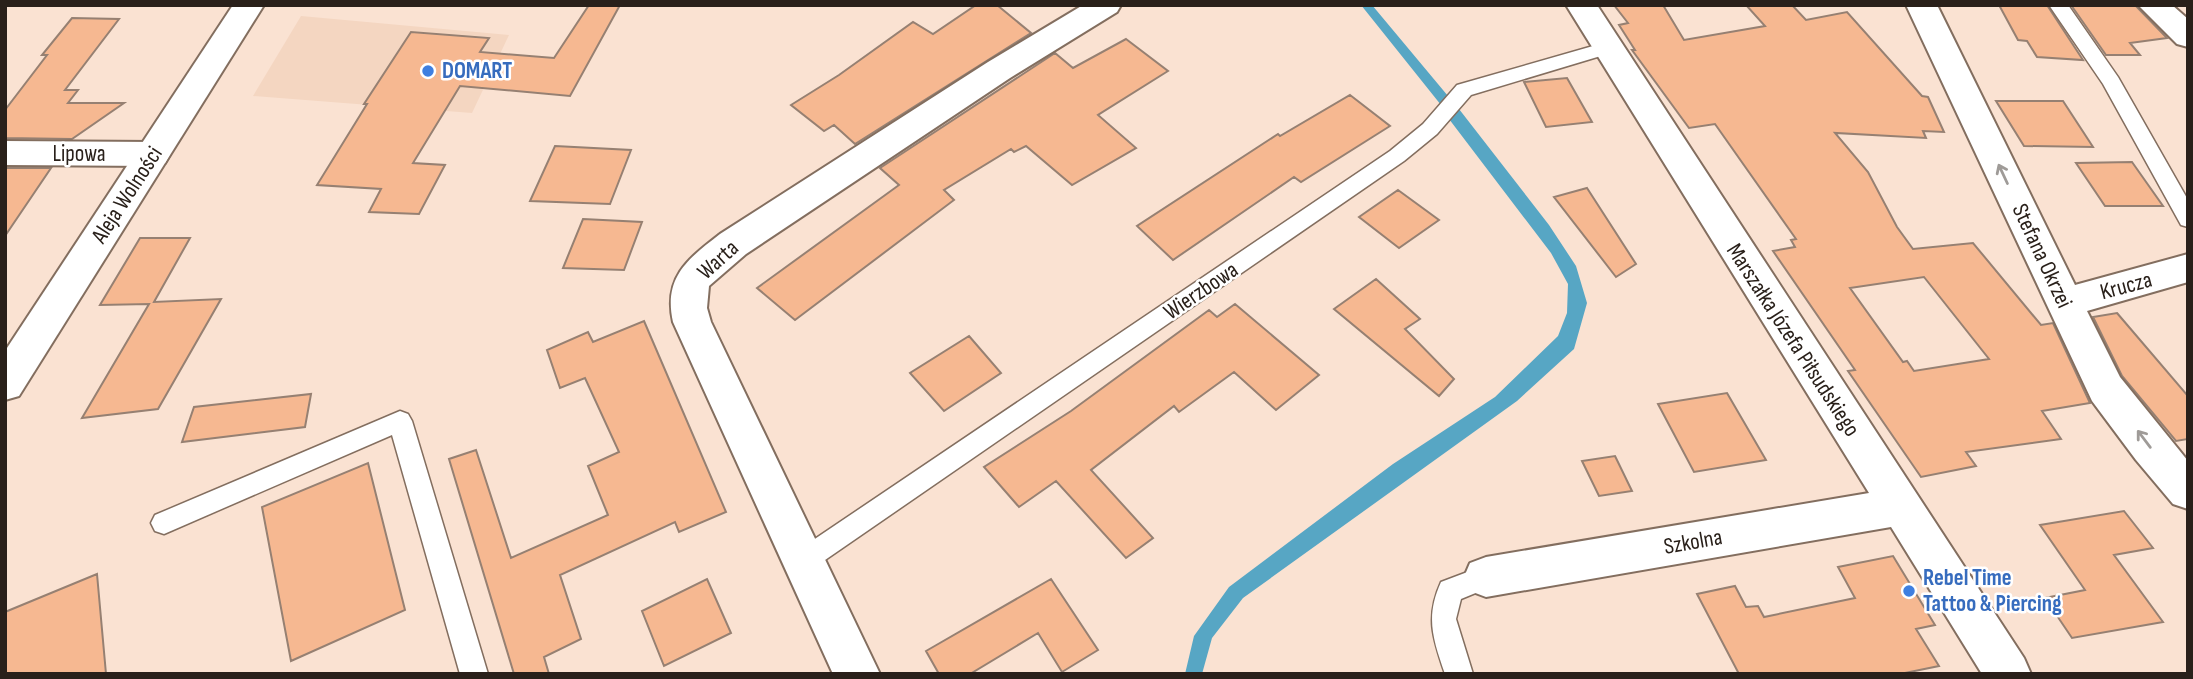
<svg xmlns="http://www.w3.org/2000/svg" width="2193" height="679" viewBox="0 0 2193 679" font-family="'Sofia Sans Condensed',sans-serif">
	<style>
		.built { fill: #f4d6c1 }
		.water { fill: #57a6c4 }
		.building { fill: #f6b891; stroke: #968072; stroke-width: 2; fill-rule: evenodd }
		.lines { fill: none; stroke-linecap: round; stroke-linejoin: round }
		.service-casing { stroke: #836e5f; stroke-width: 3 }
		.minor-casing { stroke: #836e5f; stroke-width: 4 }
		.tertiary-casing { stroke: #836e5f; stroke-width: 4 }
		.service { fill: #fff; fill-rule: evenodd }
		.minor { fill: #fff; fill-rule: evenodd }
		.tertiary { fill: #fff; fill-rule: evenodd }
		.oneway { stroke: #9f9b98 }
		.shop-dot { fill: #3f7fe0; stroke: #fff; stroke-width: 2.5 }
		.labels { text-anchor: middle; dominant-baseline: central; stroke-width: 5; stroke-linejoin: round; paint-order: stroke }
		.shop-label { font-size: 23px; font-weight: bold; fill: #366cbe; stroke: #fff; text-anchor: start }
		.street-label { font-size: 23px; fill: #29201a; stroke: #fff }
	</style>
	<rect width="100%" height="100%" fill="#fae2d2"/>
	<!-- built -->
	<path class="built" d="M301,16L509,35L472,113L253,96Z"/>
	<!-- water -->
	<path class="water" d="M1361,5H1372L1448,96L1441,105Z
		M1459,109L1549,225L1576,266L1587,303L1574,349L1517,401L1243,598L1212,638L1202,674H1185L1194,636L1229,587L1393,464L1495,397L1558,336L1567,313L1568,284L1551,253L1449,119Z"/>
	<!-- building -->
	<path class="building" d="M589,5H620L570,96L460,86L413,163L445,165L419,214L369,212L381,189L317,185L367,104H364L411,32L489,38L480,52L554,58Z
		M976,5H997L1031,33L855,144L834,125L824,131L791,105L839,75L913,22L933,34Z
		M1614,5H1663L1684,40L1765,26L1746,5H1792L1806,20L1847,12L1922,96L1928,97L1944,132L1923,131L1926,138L1835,133L1868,172L1897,227L1913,249L1973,243L2041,325L2053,323L2090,403L2042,411L2061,439L1966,452L1976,466L1921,477L1848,371L1855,370L1773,251L1795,247L1791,240L1796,239L1715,124L1689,128L1632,50H1635L1619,25L1628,23ZM1924,277L1989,359L1914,371L1907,361L1903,362L1850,288Z
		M1999,5H2047L2083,60L2037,57L2027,41L2018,40Z
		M2071,5H2135L2167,38L2130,43L2140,55H2106Z
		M72,18L119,19L65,90H78L68,103H124L72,139L5,138V110L47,55H42Z
		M1126,39L1168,71L1098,115L1136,148L1072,185L1026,146L1014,152L1011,149L944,190L954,200L795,320L757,288L899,185L880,168L1055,53L1073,68Z
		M1567,78L1592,122L1546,127L1524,82Z
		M1350,95L1390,126L1301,182L1294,177L1173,260L1137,226L1278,134L1280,136Z
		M1996,101H2063L2093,147L2024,146Z
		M555,146L631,150L610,204L530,201Z
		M2132,162L2163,206H2105L2076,163Z
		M5,168H51L5,236Z
		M1587,188L1636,264L1616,277L1554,197Z
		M1398,190L1439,220L1399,248L1359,217Z
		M583,219L642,222L624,270L563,268Z
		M140,238H190L154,302L221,299L158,409L82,418L149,304L100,305Z
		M1376,279L1420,319L1405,329L1454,379L1439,396L1334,309Z
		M1235,304L1319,375L1276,410L1234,372L1179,412L1174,406L1091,470L1153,538L1126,558L1056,481L1019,507L984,467L1071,411L1209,310L1217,317Z
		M2117,313L2188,396V439L2176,441L2122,376L2093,317Z
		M644,321L726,512L679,532L675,522L560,575L581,639L544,657L549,674H514L449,459L476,450L511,558L608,515L588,466L619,452L585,378L560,388L547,350L588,332L593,342Z
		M969,336L1001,373L944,411L910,373Z
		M1727,393L1766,460L1694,472L1658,404Z
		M311,394L305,427L182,442L194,407Z
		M1615,456L1632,491L1599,496L1582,461Z
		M368,463L405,610L291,661L262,507Z
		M2124,511L2153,548L2114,555L2163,622L2072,638L2045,598L2085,590L2040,525Z
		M1893,556L1935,625L1916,629L1939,666L1900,674H1739L1697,594L1735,586L1746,607L1758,606L1764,617L1855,598L1838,567Z
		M97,574L106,674H5V612Z
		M707,579L731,633L664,666L642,611Z
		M1051,579L1098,650L1062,672L1038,633L970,674H939L926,651Z"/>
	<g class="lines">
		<defs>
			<path id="service" d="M2049,5H2068L2118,77L2188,200V227L2181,225L2103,84Z
				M1607,42L1614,44L1616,48L1614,52L1471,95L1437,134L1404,161L812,569L803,573L794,569L790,561L794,553L1390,151L1423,124L1457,85Z
				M400,411L408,414L412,421L488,674H460L392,435L164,534L155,531L151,523L155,515Z
				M1486,565L1495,569L1499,577L1495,585L1461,599L1456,619L1473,674H1445C1433,639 1425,617 1441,582Z"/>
			<path id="minor" d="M1083,5H1121L1117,12L1010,78L746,254L709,286L707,308L711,322L880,674H833L673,322C663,277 688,259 720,234L988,62Z
				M1566,5H1597L2024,658L2031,674H1982L1891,527L1486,597L1470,591L1464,577L1470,563L1486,557L1869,493Z
				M1906,5H1937L2075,285L2188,254V282L2087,311L2120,377L2188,461V509L2173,504L2136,460L2092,401Z
				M2138,5H2172L2188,19V47L2177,44Z
				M5,141L153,142L165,145L170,154L165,163L153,166L5,165Z"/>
			<path id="tertiary" d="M233,5H264L19,396L5,400V351Z"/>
		</defs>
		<!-- service casing -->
		<use href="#service" class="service-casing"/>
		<!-- minor casing -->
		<use href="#minor" class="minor-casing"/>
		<!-- tertiary casing -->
		<use href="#tertiary" class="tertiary-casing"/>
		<!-- service -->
		<use href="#service" class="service"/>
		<!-- minor -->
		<use href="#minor" class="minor"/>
		<!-- tertiary -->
		<use href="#tertiary" class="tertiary"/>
	</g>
	<!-- one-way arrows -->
	<defs><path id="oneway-shaft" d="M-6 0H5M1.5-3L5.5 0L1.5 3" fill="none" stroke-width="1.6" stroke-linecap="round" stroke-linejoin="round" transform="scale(1.75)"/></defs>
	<g class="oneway">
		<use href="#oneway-shaft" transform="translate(2003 174) rotate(-115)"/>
		<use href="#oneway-shaft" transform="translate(2144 439) rotate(-127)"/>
	</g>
	<!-- markers -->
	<g class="shop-dot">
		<circle cx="428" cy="71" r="7"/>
		<circle cx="1909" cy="591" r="7"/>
	</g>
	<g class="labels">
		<!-- shop labels -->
		<g class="shop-label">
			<text x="442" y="71">DOMART</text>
			<text x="1923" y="578">Rebel Time<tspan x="1923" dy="26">Tattoo &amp; Piercing</tspan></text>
		</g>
		<!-- street labels -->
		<g class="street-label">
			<text x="79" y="154">Lipowa</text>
			<text transform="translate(127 195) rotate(-57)">Aleja Wolności</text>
			<text transform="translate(2042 256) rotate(65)">Stefana Okrzei</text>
			<text transform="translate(718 260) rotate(-42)">Warta</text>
			<text transform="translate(2126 286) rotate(-15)">Krucza</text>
			<text transform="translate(1201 291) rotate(-34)">Wierzbowa</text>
			<text transform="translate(1793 340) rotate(57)">Marszałka Józefa Piłsudskiego</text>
			<text transform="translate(1693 542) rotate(-10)">Szkolna</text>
		</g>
	</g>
	<!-- border -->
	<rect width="2193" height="679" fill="none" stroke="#29201a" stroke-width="14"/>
</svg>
